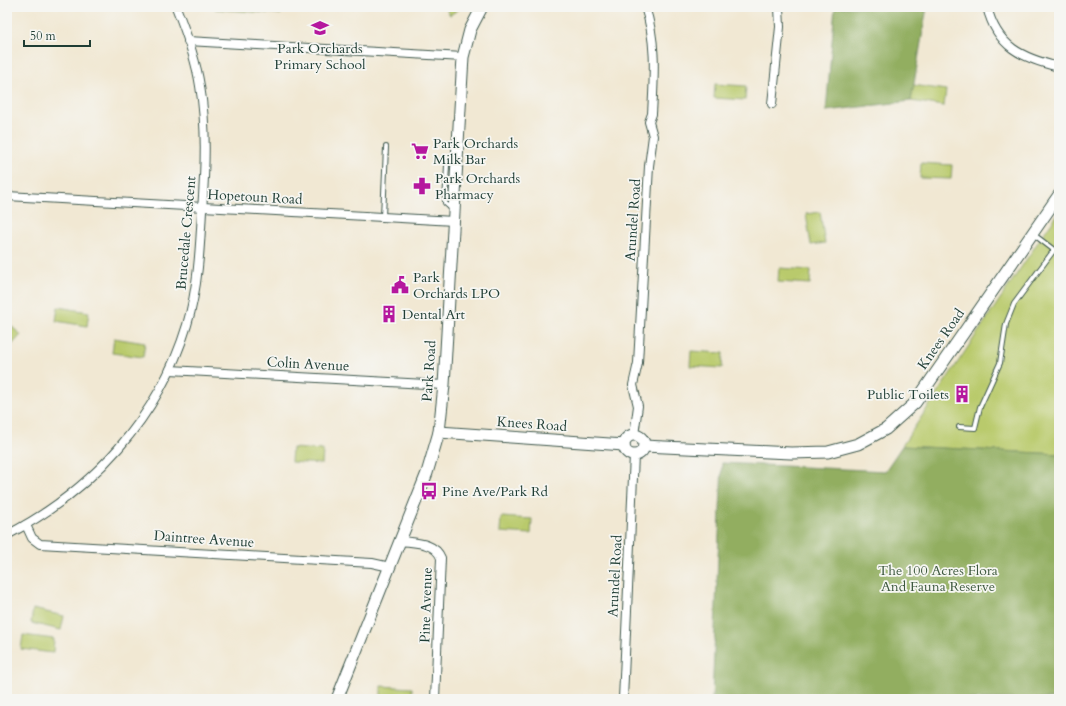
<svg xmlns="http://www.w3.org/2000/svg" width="1066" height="706" font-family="Cardo,serif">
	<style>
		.green { fill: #b9ca6c; stroke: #6c8450 }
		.forest { fill: #92ae60; stroke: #58764a }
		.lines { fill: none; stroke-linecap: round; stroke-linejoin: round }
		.service-casing { stroke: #3e574c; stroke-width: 6 }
		.minor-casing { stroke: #3e574c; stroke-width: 10 }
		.tertiary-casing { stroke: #3e574c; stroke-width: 13 }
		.service { stroke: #fff; stroke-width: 4 }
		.minor { stroke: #fff; stroke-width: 8 }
		.tertiary { stroke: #fff; stroke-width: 11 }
		.labels { text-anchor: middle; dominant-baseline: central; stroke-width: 3.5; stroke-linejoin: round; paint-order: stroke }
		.poi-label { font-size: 14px; fill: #1f3d34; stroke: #f6f6f2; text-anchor: start }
		.street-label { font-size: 14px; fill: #1f3d34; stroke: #f6f6f2 }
		.park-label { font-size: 14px; fill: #3e593f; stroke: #f6f6f2 }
	</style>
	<rect width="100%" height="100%" fill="#f6f6f2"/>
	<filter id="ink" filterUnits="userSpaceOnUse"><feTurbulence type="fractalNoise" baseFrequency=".025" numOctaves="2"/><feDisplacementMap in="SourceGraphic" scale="8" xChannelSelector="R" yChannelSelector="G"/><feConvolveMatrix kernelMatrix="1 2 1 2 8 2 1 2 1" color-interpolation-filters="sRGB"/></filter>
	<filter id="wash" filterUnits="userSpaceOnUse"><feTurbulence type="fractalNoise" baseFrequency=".012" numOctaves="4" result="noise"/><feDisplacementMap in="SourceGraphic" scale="16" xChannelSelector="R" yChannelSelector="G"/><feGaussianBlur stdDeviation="0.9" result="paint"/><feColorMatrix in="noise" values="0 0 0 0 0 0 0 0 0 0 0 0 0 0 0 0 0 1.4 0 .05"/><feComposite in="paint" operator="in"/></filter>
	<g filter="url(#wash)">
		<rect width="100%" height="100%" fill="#f1e8d3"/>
		<!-- green -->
		<g class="green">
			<polygon points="214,7 284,7 281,14 215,9"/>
			<polygon points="445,7 462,7 450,15"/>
			<polygon points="715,84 746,86 745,100 714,98"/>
			<polygon points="913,85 946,90 944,106 911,101"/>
			<polygon points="921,163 952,165 951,179 920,178"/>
			<polygon points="820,212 825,243 811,245 806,214"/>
			<polygon points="1059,212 1059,454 902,446 1044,233"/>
			<polygon points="779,268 811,270 810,284 778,282"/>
			<polygon points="58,307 89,312 87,326 56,321"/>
			<polygon points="10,325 21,335 7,350 7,329"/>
			<polygon points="114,338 145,343 143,357 112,353"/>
			<polygon points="691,351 723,353 722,368 690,366"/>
			<polygon points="292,448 323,450 322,464 291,462"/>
			<polygon points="501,517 532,519 531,534 500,532"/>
			<polygon points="33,609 64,616 61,630 31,623"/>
			<polygon points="23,635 54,639 53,653 21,649"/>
			<polygon points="381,686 412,688 412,699 381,699"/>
		</g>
		<!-- forest -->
		<g class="forest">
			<polygon points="835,7 927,7 911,101 826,111"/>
			<polygon points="902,446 1059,454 1059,699 712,699 722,463 885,471"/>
		</g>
	</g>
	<g filter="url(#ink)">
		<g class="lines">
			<!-- service casing -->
			<g class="service-casing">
				<g id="service">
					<polyline points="453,210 445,203 447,165 455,158"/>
					<polyline points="383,217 386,147"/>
					<polyline points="959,427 975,428 980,407 1000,363 1006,324 1014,304 1054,250 1033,234"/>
				</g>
			</g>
			<!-- minor casing -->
			<g class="minor-casing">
				<g id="minor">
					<path d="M987 7C997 47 1022 58 1059 67"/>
					<polyline points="188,41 463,57"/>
					<polyline points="772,104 780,27 779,7"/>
					<polyline points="7,196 454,221"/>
					<polyline points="170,370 444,385"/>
					<path d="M634 435 638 406 633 385 638 363 649 166 653 136 649 122 652 114C654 77 657 42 645 7"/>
					<polyline points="26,525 32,538 40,544 372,563 390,567"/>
					<path d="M7 535C92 491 159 418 187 325 198 288 200 249 202 211 205 169 207 127 200 86 196 59 186 32 176 7"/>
					<path d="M401 541C415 543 435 542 441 558L435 699"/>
					<polyline points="623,699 634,455"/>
				</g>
			</g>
			<!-- tertiary casing -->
			<g class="tertiary-casing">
				<g id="tertiary">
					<polyline points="439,432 624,445"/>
					<circle cx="634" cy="445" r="10"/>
					<polyline points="644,446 791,453 828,452 858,444 886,429 915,403 1059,195"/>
					<polyline points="337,699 427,473 439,432 444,385 463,57 470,30 482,7"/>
				</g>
			</g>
			<!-- service -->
			<use href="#service" class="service"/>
			<!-- minor -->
			<use href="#minor" class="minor"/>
			<!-- tertiary -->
			<use href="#tertiary" class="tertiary"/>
		</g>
	</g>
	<!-- icons -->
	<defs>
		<g id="school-bare" transform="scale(1.38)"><path d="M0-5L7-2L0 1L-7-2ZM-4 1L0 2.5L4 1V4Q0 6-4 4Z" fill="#b5179e" stroke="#f6f6f2" stroke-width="2.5" paint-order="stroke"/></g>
		<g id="supermarket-bare" transform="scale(1.38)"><path d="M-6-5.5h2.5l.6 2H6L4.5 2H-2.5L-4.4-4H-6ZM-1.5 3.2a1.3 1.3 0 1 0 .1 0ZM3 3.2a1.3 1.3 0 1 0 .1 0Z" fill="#b5179e" stroke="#f6f6f2" stroke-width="2.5" paint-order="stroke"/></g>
		<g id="pharmacy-bare" transform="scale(1.38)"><path d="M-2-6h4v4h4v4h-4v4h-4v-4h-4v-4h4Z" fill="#b5179e" stroke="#f6f6f2" stroke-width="2.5" paint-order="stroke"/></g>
		<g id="civic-bare" transform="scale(1.38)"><path d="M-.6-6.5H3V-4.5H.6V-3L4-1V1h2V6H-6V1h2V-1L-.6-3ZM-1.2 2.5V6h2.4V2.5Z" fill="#b5179e" stroke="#f6f6f2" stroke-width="2.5" paint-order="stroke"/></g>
		<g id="building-bare" transform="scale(1.38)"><path d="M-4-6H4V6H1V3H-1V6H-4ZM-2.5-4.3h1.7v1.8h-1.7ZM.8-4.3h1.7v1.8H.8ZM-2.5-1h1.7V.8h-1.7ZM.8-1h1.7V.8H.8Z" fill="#b5179e" stroke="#f6f6f2" stroke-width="2.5" paint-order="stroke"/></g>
		<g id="bus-bare" transform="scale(1.38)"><path d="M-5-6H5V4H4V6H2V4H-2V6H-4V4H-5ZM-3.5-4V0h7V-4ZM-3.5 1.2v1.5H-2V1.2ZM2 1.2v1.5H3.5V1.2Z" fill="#b5179e" stroke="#f6f6f2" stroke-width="2.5" paint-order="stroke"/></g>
	</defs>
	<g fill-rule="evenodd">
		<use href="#school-bare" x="320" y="28"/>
		<use href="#supermarket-bare" x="420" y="151"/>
		<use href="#pharmacy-bare" x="422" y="186"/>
		<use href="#civic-bare" x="400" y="285"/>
		<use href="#building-bare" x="389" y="314"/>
		<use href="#building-bare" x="962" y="394"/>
		<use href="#bus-bare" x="429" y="491"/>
	</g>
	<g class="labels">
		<!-- poi labels -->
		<g class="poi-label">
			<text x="320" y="48" text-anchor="middle">Park Orchards<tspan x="320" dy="16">Primary School</tspan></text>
			<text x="433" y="143">Park Orchards<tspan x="433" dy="16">Milk Bar</tspan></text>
			<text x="435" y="178">Park Orchards<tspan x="435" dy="16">Pharmacy</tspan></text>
			<text x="413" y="277">Park<tspan x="413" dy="16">Orchards LPO</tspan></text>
			<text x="402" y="314">Dental Art</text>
			<text x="949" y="394" text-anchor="end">Public Toilets</text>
			<text x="442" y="491">Pine Ave/Park Rd</text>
		</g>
		<!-- street labels -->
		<g class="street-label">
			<text transform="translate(255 197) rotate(3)">Hopetoun Road</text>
			<text transform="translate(633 220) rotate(-86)">Arundel Road</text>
			<text transform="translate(186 233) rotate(-85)">Brucedale Crescent</text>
			<text transform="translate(941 339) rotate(-55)">Knees Road</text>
			<text transform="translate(308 364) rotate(3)">Colin Avenue</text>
			<text transform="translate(429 371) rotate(-86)">Park Road</text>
			<text transform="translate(532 424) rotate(4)">Knees Road</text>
			<text transform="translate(204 539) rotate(4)">Daintree Avenue</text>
			<text transform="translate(615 576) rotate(-87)">Arundel Road</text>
			<text transform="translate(426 605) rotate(-88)">Pine Avenue</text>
		</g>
		<!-- park labels -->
		<g class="park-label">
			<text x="938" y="570">The 100 Acres Flora<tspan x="938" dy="16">And Fauna Reserve</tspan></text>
		</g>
	</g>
	<!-- margin -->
	<rect width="1066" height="706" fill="none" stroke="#f6f6f2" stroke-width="24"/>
	<!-- scale -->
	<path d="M24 40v6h66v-6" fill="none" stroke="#1f3d34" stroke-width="2"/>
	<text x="30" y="40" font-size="12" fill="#1f3d34" stroke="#f6f6f2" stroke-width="3" paint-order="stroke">50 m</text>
</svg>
